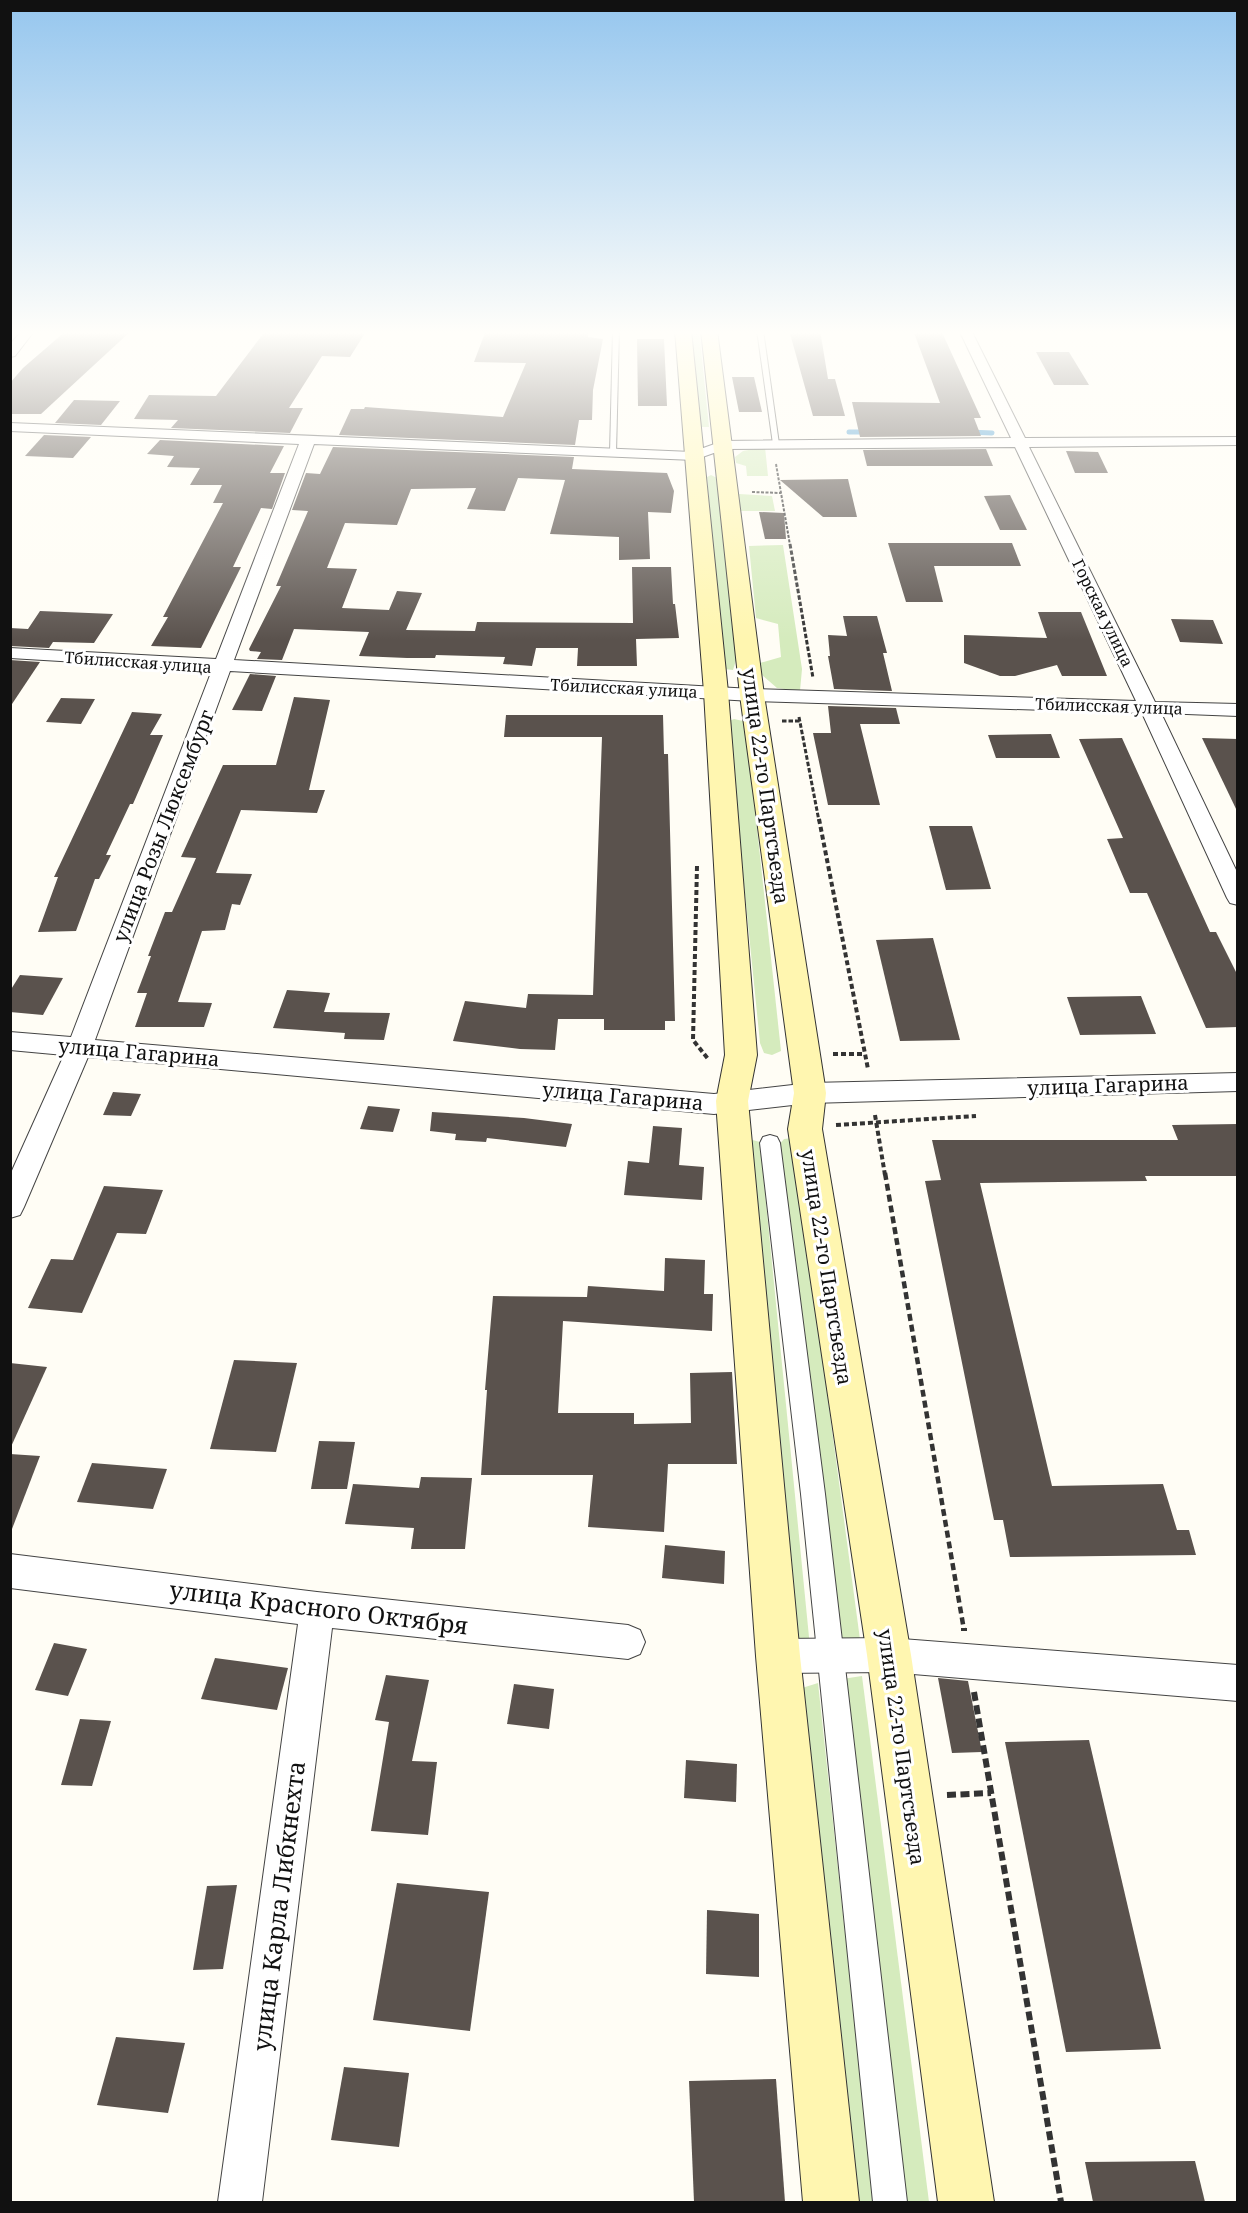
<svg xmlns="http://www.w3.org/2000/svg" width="1248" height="2213" font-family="'Noto Serif',serif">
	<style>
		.green { fill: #d5ebbd }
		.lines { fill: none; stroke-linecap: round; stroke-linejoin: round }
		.stream { stroke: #3f96cf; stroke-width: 5 }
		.building { fill: #5a524d }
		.service-casing { stroke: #444; stroke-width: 2 }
		.pedestrian-casing { stroke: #444; stroke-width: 2 }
		.minor-casing { stroke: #444; stroke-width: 2 }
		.secondary-casing { stroke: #333; stroke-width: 2 }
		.path-far4 { stroke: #333; stroke-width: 2; stroke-dasharray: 3 1.5; stroke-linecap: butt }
		.path-far3 { stroke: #333; stroke-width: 3; stroke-dasharray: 4.5 2; stroke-linecap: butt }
		.path-far2 { stroke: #333; stroke-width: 4; stroke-dasharray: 5 3; stroke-linecap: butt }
		.path-far1 { stroke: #333; stroke-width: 4.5; stroke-dasharray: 7 4; stroke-linecap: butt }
		.path { stroke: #333; stroke-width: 6; stroke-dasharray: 9 4.5; stroke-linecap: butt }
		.service { fill: #fff; fill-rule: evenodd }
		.pedestrian { fill: #fff; fill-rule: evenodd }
		.minor { fill: #fff; fill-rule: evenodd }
		.secondary { fill: #fff6b0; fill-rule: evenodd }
		.labels { text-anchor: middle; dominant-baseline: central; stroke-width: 6; stroke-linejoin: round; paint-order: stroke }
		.far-street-label { font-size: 16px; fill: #111; stroke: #fff }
		.street-label { font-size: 20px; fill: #111; stroke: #fff }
		.near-street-label { font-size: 24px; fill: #111; stroke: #fff }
	</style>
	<rect width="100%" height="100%" fill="#fffdf5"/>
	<!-- green -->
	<g class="green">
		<polygon points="690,330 699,330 709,427 698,427"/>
		<polygon points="765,447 768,476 747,476 746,466 736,463 735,457 743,451"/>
		<polygon points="711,475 717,478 737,657 733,670 724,669 707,477"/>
		<polygon points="739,494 772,496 775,511 740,511"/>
		<polygon points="783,545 802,669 800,691 777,688 761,674 760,663 781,657 778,624 756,618 749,546"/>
		<polygon points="734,719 743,721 746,726 781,1051 772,1055 764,1053 760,1043 728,725 729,721"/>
		<polygon points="745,1138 760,1142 810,1647 794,1649"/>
		<polygon points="793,1138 861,1647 839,1650 779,1145 784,1139"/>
		<polygon points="862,1676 929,2202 902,2202 842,1679"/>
		<polygon points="818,1683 874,2202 851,2202 802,1688"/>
	</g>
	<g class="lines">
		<!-- stream -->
		<g class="stream">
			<polyline points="849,432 870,432"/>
			<polyline points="968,432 992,433"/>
		</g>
	</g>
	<!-- building -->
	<g class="building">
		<polygon points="67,330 132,330 41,414 10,414 10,383 23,368"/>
		<polygon points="266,330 367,330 350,357 322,356 289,408 303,408 290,433 171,428 178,420 134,419 149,395 216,396"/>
		<polygon points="486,330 588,330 588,337 603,339 593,390 592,420 579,420 575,445 339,435 351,409 364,409 365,407 503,417 526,363 474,362"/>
		<polygon points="789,330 820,330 828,379 835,379 845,416 813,416"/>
		<polygon points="913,330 941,330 981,418 974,418 981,436 860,437 852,402 940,403"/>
		<polygon points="637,339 664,339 667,406 638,406"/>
		<polygon points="1036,352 1069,352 1089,385 1054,385"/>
		<polygon points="732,377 754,377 762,412 739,412"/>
		<polygon points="74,400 120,401 101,425 55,423"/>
		<polygon points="44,435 91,437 73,458 25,456"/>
		<polygon points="160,440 284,446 270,473 285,473 272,509 261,508 233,567 241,567 201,648 151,646 168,617 163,617 223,503 213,503 222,485 190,485 200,468 167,467 174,456 147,454"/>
		<polygon points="333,447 574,457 572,469 667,473 674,491 671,513 648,512 650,559 619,560 619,537 550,534 565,480 518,478 505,511 467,509 476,488 411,489 397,525 345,523 327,568 357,569 342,608 389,610 397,591 422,593 406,630 475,631 477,622 633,623 632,567 671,567 673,604 675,604 679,638 636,639 637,666 577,666 578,648 536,648 532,666 503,664 505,657 436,655 435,658 407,658 359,656 369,632 294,629 282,660 257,659 261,652 250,651 249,649 281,586 276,586 308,511 292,510 306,473 320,474"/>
		<polygon points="986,449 993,466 867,466 863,450"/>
		<polygon points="1066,451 1098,452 1108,473 1075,473"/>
		<polygon points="848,479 857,517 823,517 780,480"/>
		<polygon points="1010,495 1027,530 1000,530 984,496"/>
		<polygon points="759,512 784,513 786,539 765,539"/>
		<polygon points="888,543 1012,543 1021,566 934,566 943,602 906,602"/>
		<polygon points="40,611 113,614 94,643 53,642 49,648 10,646 10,628 28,629"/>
		<polygon points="1038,612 1081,612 1107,676 1062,676 1057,665 1015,676 1000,676 964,663 964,635 1047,638"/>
		<polygon points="843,616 877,616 887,653 883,653 892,691 834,689 828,656 830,656 828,635 847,636"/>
		<polygon points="1171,619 1213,620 1223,644 1180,642"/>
		<polygon points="10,660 40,662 10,707"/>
		<polygon points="250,674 276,676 262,711 232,710"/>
		<polygon points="294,697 330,700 309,790 325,790 317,813 241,810 216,873 252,874 240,905 232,904 225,930 202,931 178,1002 212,1003 204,1027 135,1027 147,993 137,993 151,956 148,956 165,912 172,912 196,858 181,857 223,765 276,765"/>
		<polygon points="61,698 95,699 81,724 46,722"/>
		<polygon points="828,706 896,708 900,724 860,724 880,805 828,805 813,733 831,733"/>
		<polygon points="132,712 162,714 150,735 163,735 133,804 130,804 106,855 111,855 99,879 95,879 76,931 38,932 58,877 54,877"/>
		<polygon points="506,715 663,715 664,754 668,754 675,1021 665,1021 665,1030 604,1030 604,1019 558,1019 555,1050 520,1049 453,1041 465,1001 526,1008 528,994 593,995 602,737 504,737"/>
		<polygon points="1051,734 1060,758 996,758 988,735"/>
		<polygon points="1122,738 1210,932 1216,932 1238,976 1238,1027 1206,1028 1147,893 1130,893 1107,839 1123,838 1079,739"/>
		<polygon points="1202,738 1238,739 1238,813"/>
		<polygon points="929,826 972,826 991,889 946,890"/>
		<polygon points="933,938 960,1040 900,1041 876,940"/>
		<polygon points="20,975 63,978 43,1015 10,1012 10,991"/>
		<polygon points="287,990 330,993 324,1012 390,1013 384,1040 344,1039 345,1033 273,1028"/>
		<polygon points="1141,996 1156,1034 1080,1035 1067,997"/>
		<polygon points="113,1092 141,1094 131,1116 103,1115"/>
		<polygon points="368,1106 400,1109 393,1132 360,1129"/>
		<polygon points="432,1112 524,1118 572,1124 566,1147 487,1138 486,1142 455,1140 456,1134 430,1131"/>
		<polygon points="1238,1124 1238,1176 1145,1176 1147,1181 980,1183 1052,1486 1163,1484 1177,1530 1189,1530 1196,1555 1010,1557 1003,1520 994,1520 925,1181 941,1180 932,1140 1178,1140 1172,1125"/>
		<polygon points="653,1126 682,1128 679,1165 704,1167 702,1200 624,1195 628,1161 649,1163"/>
		<polygon points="104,1186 163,1190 146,1234 117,1233 82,1313 28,1308 51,1259 73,1260"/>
		<polygon points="665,1258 705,1260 704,1294 713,1294 712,1331 563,1321 558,1413 634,1413 634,1424 691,1423 690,1373 732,1372 737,1464 668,1464 664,1532 588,1527 593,1475 481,1475 487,1390 485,1390 493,1296 587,1297 588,1286 664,1291"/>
		<polygon points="234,1360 297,1363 276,1452 210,1449"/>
		<polygon points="10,1363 47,1367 10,1449"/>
		<polygon points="319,1441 355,1442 347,1489 311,1489"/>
		<polygon points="10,1454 40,1456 12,1529 10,1528"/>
		<polygon points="92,1463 167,1469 153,1509 77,1502"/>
		<polygon points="421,1477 472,1478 465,1549 411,1549 414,1528 345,1524 353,1484 419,1488"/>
		<polygon points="665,1545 725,1551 724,1584 662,1578"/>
		<polygon points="54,1643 87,1649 68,1696 35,1690"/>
		<polygon points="215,1658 288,1668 277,1710 201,1699"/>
		<polygon points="386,1675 429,1680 412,1761 437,1762 428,1835 371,1831 389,1722 375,1720"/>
		<polygon points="938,1678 968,1681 982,1752 952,1753"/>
		<polygon points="514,1684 554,1689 549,1729 507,1724"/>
		<polygon points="80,1719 111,1721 92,1786 61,1785"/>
		<polygon points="1089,1740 1161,2049 1066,2052 1005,1742"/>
		<polygon points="686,1760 737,1764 736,1802 684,1798"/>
		<polygon points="397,1883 489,1892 470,2031 373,2020"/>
		<polygon points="237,1885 223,1969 193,1970 207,1886"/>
		<polygon points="707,1910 759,1914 759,1977 706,1974"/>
		<polygon points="116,2037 185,2043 168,2113 97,2105"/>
		<polygon points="344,2067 409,2073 399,2147 331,2140"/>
		<polygon points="776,2079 785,2202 694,2202 689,2081"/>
		<polygon points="1195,2161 1205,2202 1093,2202 1085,2162"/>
	</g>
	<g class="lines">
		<!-- service casing -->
		<g class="service-casing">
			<g id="service">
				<polygon points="613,330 619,330 616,453 613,455 610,453"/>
				<polygon points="757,330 763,330 779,444 776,446 773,444"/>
			</g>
		</g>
		<!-- pedestrian casing -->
		<g class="pedestrian-casing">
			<polygon id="pedestrian" points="770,1135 777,1137 780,1143 825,1494 907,2202 873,2202 801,1494 760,1143 763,1137"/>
		</g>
		<!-- minor casing -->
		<g class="minor-casing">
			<g id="minor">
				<polygon points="23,330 35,330 15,356 10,357 10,344"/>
				<path d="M959 330H971L1025 438 1238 437V445L1029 447 1155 702 1238 704V716L1161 713 1238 874V905L1230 903 1227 898 1142 713 752 701 230 671 95 1040 714 1094 810 1083 1238 1073V1091L810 1103 714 1114 88 1057 24 1207 20 1215 10 1218V1175L64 1055 10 1050V1032L71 1037 212 670 10 658V648L216 659 299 444 10 431V423L692 452 723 441 1011 438ZM314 444 694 460 725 449 1015 447 1136 701 752 689 234 660Z"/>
				<polygon points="10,1554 317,1592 628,1625 640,1630 645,1642 640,1654 628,1659 332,1628 262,2202 218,2202 298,1624 10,1588"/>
				<polygon points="889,1638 1238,1665 1238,1701 889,1672 778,1673 766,1668 761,1656 766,1644 778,1639"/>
			</g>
		</g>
		<!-- secondary casing -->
		<g class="secondary-casing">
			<g id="secondary">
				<polygon points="675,330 691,330 728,692 757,1055 748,1101 800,1656 859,2202 803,2202 756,1656 716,1101 725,1055 704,692"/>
				<polygon points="701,330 717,330 764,695 826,1093 822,1129 911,1655 994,2202 938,2202 867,1655 788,1129 794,1093 740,695"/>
			</g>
		</g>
		<!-- path-far4 -->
		<g class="path-far4">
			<polyline points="776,464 790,545"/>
			<polyline points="752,492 781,493"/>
		</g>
		<!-- path-far3 -->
		<g class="path-far3">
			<polyline points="790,544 813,678"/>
			<polyline points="799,717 819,821"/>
			<polyline points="782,721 800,721"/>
		</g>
		<!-- path-far2 -->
		<g class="path-far2">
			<polyline points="819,819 868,1069"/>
			<polyline points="697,866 693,1040 709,1060"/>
			<polyline points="833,1054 865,1054"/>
			<polyline points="875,1115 885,1175"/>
			<polyline points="836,1125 976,1116"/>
		</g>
		<!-- path-far1 -->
		<polyline class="path-far1" points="885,1173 964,1630"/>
		<!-- path -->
		<g class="path">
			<polyline points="964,1628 964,1631"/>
			<polyline points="974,1692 1061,2202"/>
			<polyline points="947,1795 991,1793"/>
		</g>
		<!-- service -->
		<use href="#service" class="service"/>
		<!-- pedestrian -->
		<use href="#pedestrian" class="pedestrian"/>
		<!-- minor -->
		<use href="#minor" class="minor"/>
		<!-- secondary -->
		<use href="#secondary" class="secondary"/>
	</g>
	<!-- sky -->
	<linearGradient id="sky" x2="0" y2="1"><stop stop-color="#95c6ee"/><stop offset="0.52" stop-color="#fffefa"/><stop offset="1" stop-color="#fffefa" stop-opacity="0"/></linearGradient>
	<rect width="1248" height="640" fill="url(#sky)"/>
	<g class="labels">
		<!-- far-street labels -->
		<g class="far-street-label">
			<text transform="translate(1103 613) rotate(64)">Горская улица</text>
			<text transform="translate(138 662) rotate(4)">Тбилисская улица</text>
			<text transform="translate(624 688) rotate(3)">Тбилисская улица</text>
			<text transform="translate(1109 706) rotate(2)">Тбилисская улица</text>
		</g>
		<!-- street labels -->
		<g class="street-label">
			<text transform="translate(766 786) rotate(82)">улица 22-го Партсъезда</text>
			<text transform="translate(163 826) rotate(-69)">улица Розы Люксембург</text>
			<text transform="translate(139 1052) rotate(5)">улица Гагарина</text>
			<text transform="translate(1108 1085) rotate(-2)">улица Гагарина</text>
			<text transform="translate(623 1096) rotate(5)">улица Гагарина</text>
			<text transform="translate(827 1267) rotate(81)">улица 22-го Партсъезда</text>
			<text transform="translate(902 1747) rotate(82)">улица 22-го Партсъезда</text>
		</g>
		<!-- near-street labels -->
		<g class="near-street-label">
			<text transform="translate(319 1607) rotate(7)">улица Красного Октября</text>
			<text transform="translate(278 1906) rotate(-83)">улица Карла Либкнехта</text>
		</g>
	</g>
	<!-- border -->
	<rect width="1248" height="2213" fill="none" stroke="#111111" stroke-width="24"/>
</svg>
